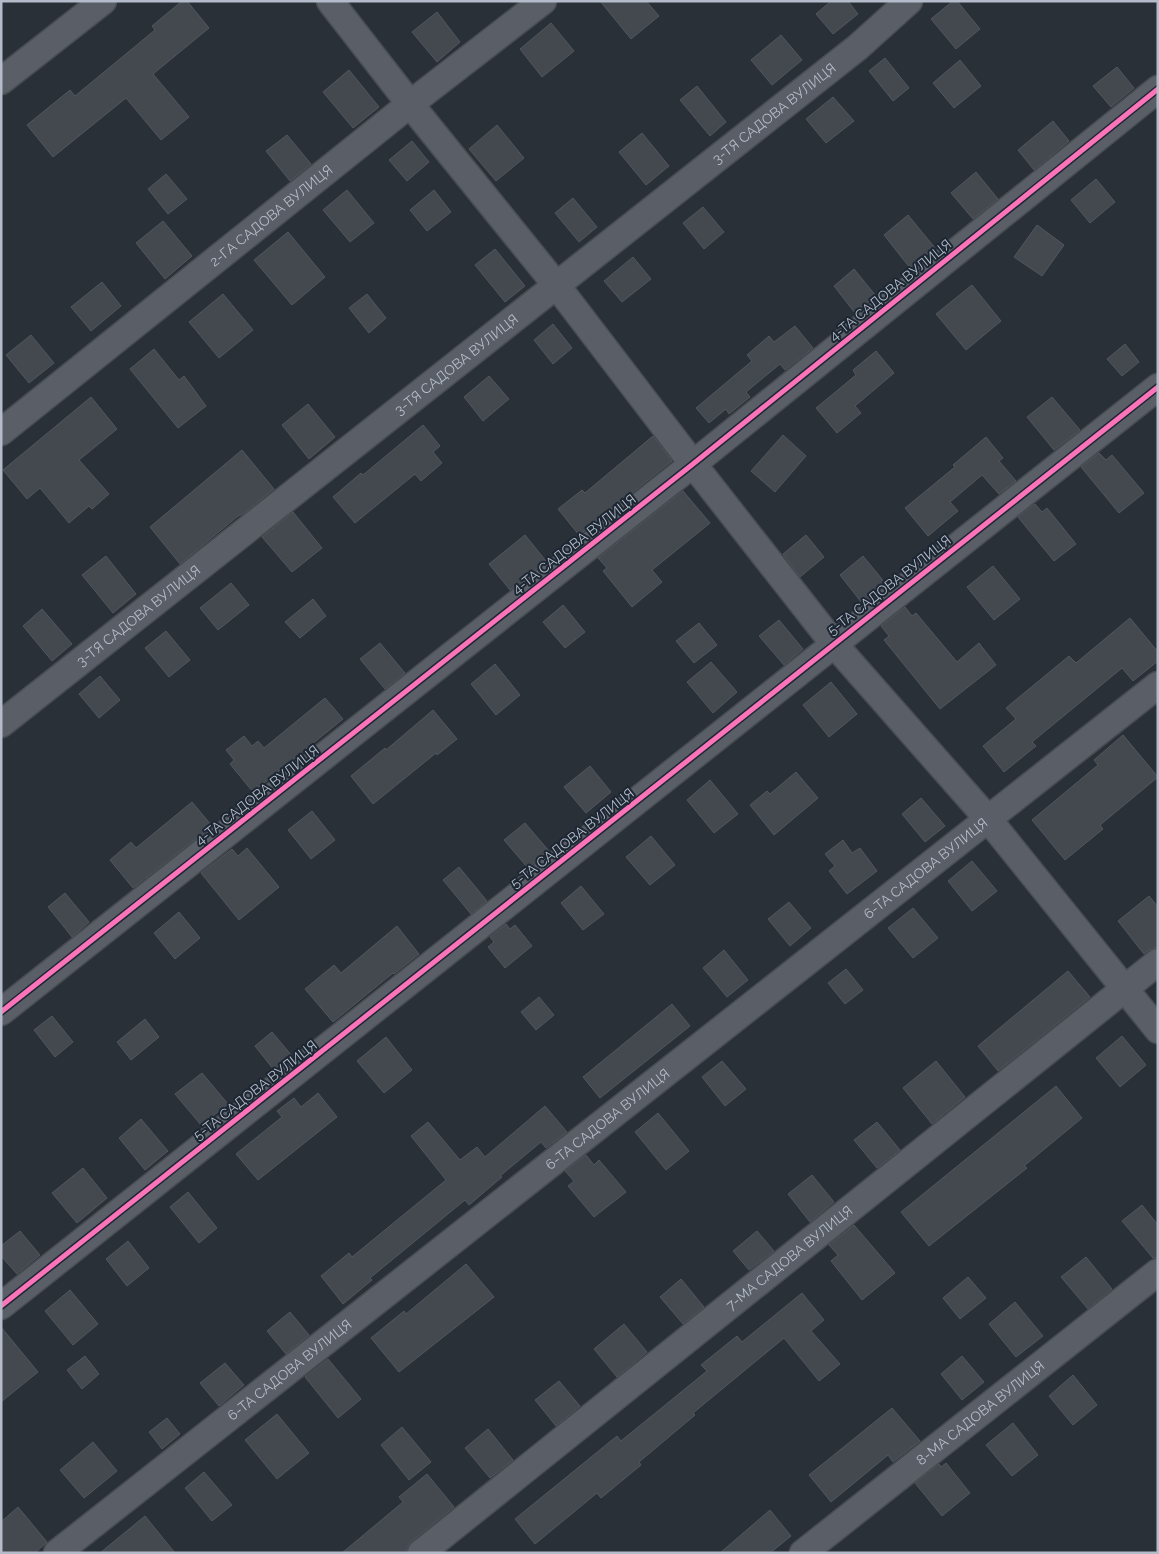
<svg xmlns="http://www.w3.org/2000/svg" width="1159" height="1554" font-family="Raleway,sans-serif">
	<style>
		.building { fill: #444950; stroke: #52575f }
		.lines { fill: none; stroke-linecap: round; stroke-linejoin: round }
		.minor-casing { stroke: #484c53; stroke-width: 29 }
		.minor { stroke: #5a5e66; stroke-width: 26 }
		.cycleway-casing { stroke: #1d2633; stroke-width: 8 }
		.cycleway { stroke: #fb73b8; stroke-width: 5 }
		.labels { text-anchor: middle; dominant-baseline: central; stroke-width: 4; stroke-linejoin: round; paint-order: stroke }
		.street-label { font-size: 14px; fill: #b4bcc9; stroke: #1d2633 }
	</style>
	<rect width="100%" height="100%" fill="#2a3038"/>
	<!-- building -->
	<g class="building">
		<polygon points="182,1 187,1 209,28 153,74 189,117 161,140 126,98 53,157 27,125 70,90 75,96 155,30 152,26"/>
		<polygon points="600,1 646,1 659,16 631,39"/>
		<polygon points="831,1 848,1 858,14 833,34 816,14"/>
		<polygon points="953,1 957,1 980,29 956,49 931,19"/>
		<polygon points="437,12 460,42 437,62 412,32"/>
		<polygon points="551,23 574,51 542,77 520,49"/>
		<polygon points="781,35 802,60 772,85 751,60"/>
		<polygon points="885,58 909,88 893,101 869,71"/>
		<polygon points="960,60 981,86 954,108 933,83"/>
		<polygon points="1117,67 1134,88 1111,107 1093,86"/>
		<polygon points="349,70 379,107 353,128 323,92"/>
		<polygon points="697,86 726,122 710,136 680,100"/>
		<polygon points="833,97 854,121 826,143 806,119"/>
		<polygon points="1053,121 1069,141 1034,170 1018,150"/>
		<polygon points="497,125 524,158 496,181 469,149"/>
		<polygon points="642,133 669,166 646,185 619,152"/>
		<polygon points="287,135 311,164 290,181 266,151"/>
		<polygon points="412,141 429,162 407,181 389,160"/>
		<polygon points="976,172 998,199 973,219 951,193"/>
		<polygon points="166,174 187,199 168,214 148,189"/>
		<polygon points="1096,179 1115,202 1090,223 1071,200"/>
		<polygon points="347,190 374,223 350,242 323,210"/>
		<polygon points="434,190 451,212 427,231 410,210"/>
		<polygon points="573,198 597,227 579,242 555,213"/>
		<polygon points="703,207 724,232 704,249 683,223"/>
		<polygon points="908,215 935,248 910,268 884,235"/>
		<polygon points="163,221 192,256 165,279 136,243"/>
		<polygon points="1037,225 1064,245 1042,276 1014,257"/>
		<polygon points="288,232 325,277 292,305 254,260"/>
		<polygon points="495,249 525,286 505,302 475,265"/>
		<polygon points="633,257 651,279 622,302 604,281"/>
		<polygon points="854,269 876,296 855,313 834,286"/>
		<polygon points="102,282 121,306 91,331 71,307"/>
		<polygon points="972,285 1001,321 966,350 936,314"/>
		<polygon points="223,294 253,330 219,358 189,322"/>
		<polygon points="367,294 386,318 369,333 349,308"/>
		<polygon points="553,324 572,348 553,364 534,340"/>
		<polygon points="795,326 813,348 785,370 780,364 746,392 750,397 729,414 726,409 709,423 696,408 752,361 747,355 769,336 774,342"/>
		<polygon points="31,335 54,363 29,383 6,355"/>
		<polygon points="1125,344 1139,362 1122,376 1107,359"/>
		<polygon points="154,349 179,380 184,376 206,406 178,428 130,369"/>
		<polygon points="876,351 894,373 855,406 861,413 837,433 816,408 856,375 853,370"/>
		<polygon points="489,376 509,399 483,421 464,397"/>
		<polygon points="91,397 117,429 79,460 109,494 92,509 89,506 69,523 40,488 27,499 3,470"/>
		<polygon points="1052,397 1080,430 1054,450 1027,417"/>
		<polygon points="308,404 335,437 309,459 282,425"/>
		<polygon points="423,425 440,446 433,452 442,463 421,481 415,474 355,523 333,497 361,473 363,475"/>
		<polygon points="783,435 806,456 775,492 751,471"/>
		<polygon points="653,436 672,461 579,535 558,509 582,490 585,493"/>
		<polygon points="986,437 1003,458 999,461 1016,481 999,494 982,475 950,502 958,511 928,536 905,508 955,467 953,465"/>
		<polygon points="242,450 274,489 243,514 238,516 180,564 150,527"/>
		<polygon points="1099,453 1106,460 1112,455 1144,493 1119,513 1081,467"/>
		<polygon points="683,491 710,523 652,570 662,582 632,607 603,571 607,568 598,558"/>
		<polygon points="1035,504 1042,512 1047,508 1076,544 1054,561 1018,517"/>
		<polygon points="293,512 322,548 292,572 262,537"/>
		<polygon points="525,535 546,561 510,590 489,564"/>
		<polygon points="806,535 824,557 800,577 783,554"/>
		<polygon points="106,556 136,594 113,613 82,575"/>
		<polygon points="863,556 886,584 862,603 840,575"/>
		<polygon points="993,566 1020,599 994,620 967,587"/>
		<polygon points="231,583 249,605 218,630 200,608"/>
		<polygon points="313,599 326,616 300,638 285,622"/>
		<polygon points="563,605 585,632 565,648 543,622"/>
		<polygon points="905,607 912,616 916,613 957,662 979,643 996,665 940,709 884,640 889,636 881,626"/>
		<polygon points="42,609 72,644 52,661 23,626"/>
		<polygon points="1130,618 1158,652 1158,661 1133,681 1122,668 1032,742 1036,746 1004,772 983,746 1016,719 1006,708 1069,656 1076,663"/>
		<polygon points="779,620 803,649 784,665 759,636"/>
		<polygon points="699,623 717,645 694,663 676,641"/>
		<polygon points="166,631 190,660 169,677 145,648"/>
		<polygon points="380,643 405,673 385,689 360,659"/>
		<polygon points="711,662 737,692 713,713 687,682"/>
		<polygon points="495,664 520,695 496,715 471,684"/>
		<polygon points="100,676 120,700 99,718 79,694"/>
		<polygon points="831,682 857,714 829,737 803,705"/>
		<polygon points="325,698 343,719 253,792 230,764 234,760 226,750 244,736 252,746 258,741 264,748"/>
		<polygon points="433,710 457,739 437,755 436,753 373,804 351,776 385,748 386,750"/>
		<polygon points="1123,735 1158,777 1100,825 1103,829 1065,860 1032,820 1098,765 1094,760"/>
		<polygon points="590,766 611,792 586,813 564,787"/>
		<polygon points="796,772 818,798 774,835 750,805 767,791 770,794"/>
		<polygon points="710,780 738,814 714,833 687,800"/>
		<polygon points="921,798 945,826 925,842 902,814"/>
		<polygon points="192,802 212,826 133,888 110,860 131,842 136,848"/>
		<polygon points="312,811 335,840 311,859 288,830"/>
		<polygon points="525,823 549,851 528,868 504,840"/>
		<polygon points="651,836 675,865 650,885 626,857"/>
		<polygon points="843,840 852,853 860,848 877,871 847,894 829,871 835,866 825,854"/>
		<polygon points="247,848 279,887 239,920 201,873 232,849 238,856"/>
		<polygon points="972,861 997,891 972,911 948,881"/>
		<polygon points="459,867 487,901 471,914 443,880"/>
		<polygon points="581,886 604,914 583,930 561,903"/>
		<polygon points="65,893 89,922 72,937 48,907"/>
		<polygon points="1149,896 1158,907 1158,947 1149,950 1144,954 1118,921"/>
		<polygon points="789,902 811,928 790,946 768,919"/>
		<polygon points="913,908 938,938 913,958 888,928"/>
		<polygon points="179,912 200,938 175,959 154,933"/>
		<polygon points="506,924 510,929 515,925 532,946 505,968 488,947 494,942 490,937"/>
		<polygon points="397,926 419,954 394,974 393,973 333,1022 305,989 334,965 341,973"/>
		<polygon points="724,950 748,980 727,997 703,968"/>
		<polygon points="846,969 863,990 845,1004 828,983"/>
		<polygon points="1068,971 1090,997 998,1071 978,1046"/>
		<polygon points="539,997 554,1015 536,1030 521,1012"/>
		<polygon points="672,1004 690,1026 600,1098 583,1077"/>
		<polygon points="52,1016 73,1042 55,1057 34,1030"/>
		<polygon points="145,1019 159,1037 131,1060 117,1042"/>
		<polygon points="272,1032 292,1056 274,1070 255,1046"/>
		<polygon points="1122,1036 1146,1065 1120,1087 1096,1058"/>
		<polygon points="386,1037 412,1070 384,1093 357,1061"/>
		<polygon points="722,1061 746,1089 725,1106 702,1077"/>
		<polygon points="936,1061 965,1097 932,1124 903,1088"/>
		<polygon points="202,1073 228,1104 201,1125 175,1094"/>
		<polygon points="1056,1086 1082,1118 1024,1166 1027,1168 929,1246 901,1212"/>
		<polygon points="318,1093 337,1117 258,1180 236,1154 282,1117 277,1111 294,1098 301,1107"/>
		<polygon points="545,1106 567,1132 546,1148 541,1142 500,1176 502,1177 469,1205 465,1200 370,1278 372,1280 343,1304 321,1276 349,1253 352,1257 446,1180 411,1136 428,1122 460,1160 477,1147 485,1157"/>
		<polygon points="658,1113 689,1151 666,1170 635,1132"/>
		<polygon points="141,1119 168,1151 145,1170 119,1138"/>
		<polygon points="877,1122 900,1150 877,1168 854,1140"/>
		<polygon points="586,1155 594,1165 599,1160 626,1192 594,1217 568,1186 574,1181 565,1171"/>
		<polygon points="83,1168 107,1198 77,1223 52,1193"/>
		<polygon points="812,1175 834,1202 810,1222 788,1194"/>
		<polygon points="188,1192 217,1228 199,1243 170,1207"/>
		<polygon points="1142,1205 1158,1225 1158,1257 1153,1258 1122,1221"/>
		<polygon points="854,1225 895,1273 862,1300 831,1261 838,1255 829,1245"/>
		<polygon points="20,1231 40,1255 17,1274 1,1256 1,1246"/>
		<polygon points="757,1231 774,1251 749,1270 733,1251"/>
		<polygon points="128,1241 149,1268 127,1286 106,1259"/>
		<polygon points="1086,1257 1112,1289 1088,1309 1061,1277"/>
		<polygon points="466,1264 494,1297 399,1372 371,1338 404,1311 406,1314"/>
		<polygon points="968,1277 986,1298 960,1319 943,1298"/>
		<polygon points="681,1279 704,1307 683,1324 660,1297"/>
		<polygon points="70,1290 98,1324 73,1345 45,1311"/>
		<polygon points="802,1293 824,1320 811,1331 840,1364 819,1381 784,1338 693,1413 695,1415 639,1462 641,1465 601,1498 597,1493 535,1544 515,1519 617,1436 621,1441 707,1371 701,1365 737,1336 742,1342"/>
		<polygon points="1015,1302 1043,1336 1016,1357 989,1324"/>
		<polygon points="290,1312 309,1335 286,1354 267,1331"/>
		<polygon points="624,1324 647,1352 617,1377 594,1349"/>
		<polygon points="1,1327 38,1372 1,1402"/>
		<polygon points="85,1356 99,1374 82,1389 67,1370"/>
		<polygon points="962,1356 984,1382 962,1400 941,1374"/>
		<polygon points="328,1359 361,1399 338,1418 305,1377"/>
		<polygon points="225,1363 244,1385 219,1406 200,1383"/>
		<polygon points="1073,1375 1097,1405 1073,1425 1049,1396"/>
		<polygon points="559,1381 580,1406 556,1426 535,1400"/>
		<polygon points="892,1408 920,1441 893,1462 888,1455 831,1502 809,1475"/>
		<polygon points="277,1414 309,1453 277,1479 245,1440"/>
		<polygon points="167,1418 180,1434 162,1449 149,1432"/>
		<polygon points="1013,1423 1038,1455 1012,1476 986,1445"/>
		<polygon points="402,1427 431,1462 409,1480 381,1445"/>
		<polygon points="488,1429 513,1460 490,1478 465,1448"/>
		<polygon points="93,1442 117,1471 84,1498 60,1470"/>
		<polygon points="946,1463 970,1493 942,1516 915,1483 939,1464 941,1467"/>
		<polygon points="204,1472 232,1505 212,1521 185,1488"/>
		<polygon points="427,1474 454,1507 412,1541 407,1547 406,1553 342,1553 403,1502 399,1497"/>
		<polygon points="18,1507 47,1542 35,1553 1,1553 1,1522"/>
		<polygon points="770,1510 791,1536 770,1553 720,1553"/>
		<polygon points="145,1516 175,1553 100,1553"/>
	</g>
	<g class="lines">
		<!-- minor casing -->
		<g class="minor-casing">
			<g id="minor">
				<polyline points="330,1 410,104 557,286 693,464 834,644 988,819 1158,1030"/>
				<polyline points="1,81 103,1"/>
				<path id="s1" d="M1 432 410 104 543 1"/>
				<path id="s2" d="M1 724 858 47 909 1"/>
				<polyline points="1,1012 693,464 1158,89"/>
				<polyline points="1,1306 1158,387"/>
				<path id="s3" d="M57 1553 1158 685"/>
				<path id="s4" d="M421 1553 1158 962"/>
				<path id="s5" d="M803 1553 1158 1272"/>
			</g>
		</g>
		<!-- minor -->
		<use href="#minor" class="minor"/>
		<!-- cycleway casing -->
		<g class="cycleway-casing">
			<g id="cycleway">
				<polyline points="1,1012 693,464 1158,89"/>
				<polyline points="1,1306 1158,387"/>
			</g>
		</g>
		<!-- cycleway -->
		<use href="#cycleway" class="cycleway"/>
	</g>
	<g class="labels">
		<!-- street labels -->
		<g class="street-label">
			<text stroke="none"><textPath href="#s2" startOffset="985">3-ТЯ САДОВА ВУЛИЦЯ</textPath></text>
			<text stroke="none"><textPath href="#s1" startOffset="346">2-ГА САДОВА ВУЛИЦЯ</textPath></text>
			<text transform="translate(890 290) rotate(-39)">4-ТА САДОВА ВУЛИЦЯ</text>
			<text stroke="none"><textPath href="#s2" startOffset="580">3-ТЯ САДОВА ВУЛИЦЯ</textPath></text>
			<text transform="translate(574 544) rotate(-38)">4-ТА САДОВА ВУЛИЦЯ</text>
			<text transform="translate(889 585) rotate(-38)">5-ТА САДОВА ВУЛИЦЯ</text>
			<text stroke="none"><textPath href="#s2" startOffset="175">3-ТЯ САДОВА ВУЛИЦЯ</textPath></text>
			<text transform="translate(257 795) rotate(-38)">4-ТА САДОВА ВУЛИЦЯ</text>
			<text transform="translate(572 838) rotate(-38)">5-ТА САДОВА ВУЛИЦЯ</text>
			<text stroke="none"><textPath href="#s3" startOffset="1106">6-ТА САДОВА ВУЛИЦЯ</textPath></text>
			<text transform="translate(255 1090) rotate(-38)">5-ТА САДОВА ВУЛИЦЯ</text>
			<text stroke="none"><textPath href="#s3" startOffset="701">6-ТА САДОВА ВУЛИЦЯ</textPath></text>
			<text stroke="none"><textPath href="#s4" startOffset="472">7-МА САДОВА ВУЛИЦЯ</textPath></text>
			<text stroke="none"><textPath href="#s3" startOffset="296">6-ТА САДОВА ВУЛИЦЯ</textPath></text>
			<text stroke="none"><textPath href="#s5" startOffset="226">8-МА САДОВА ВУЛИЦЯ</textPath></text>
		</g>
	</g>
	<!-- border -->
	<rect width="1159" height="1554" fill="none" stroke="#b4bcc9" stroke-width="5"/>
</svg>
